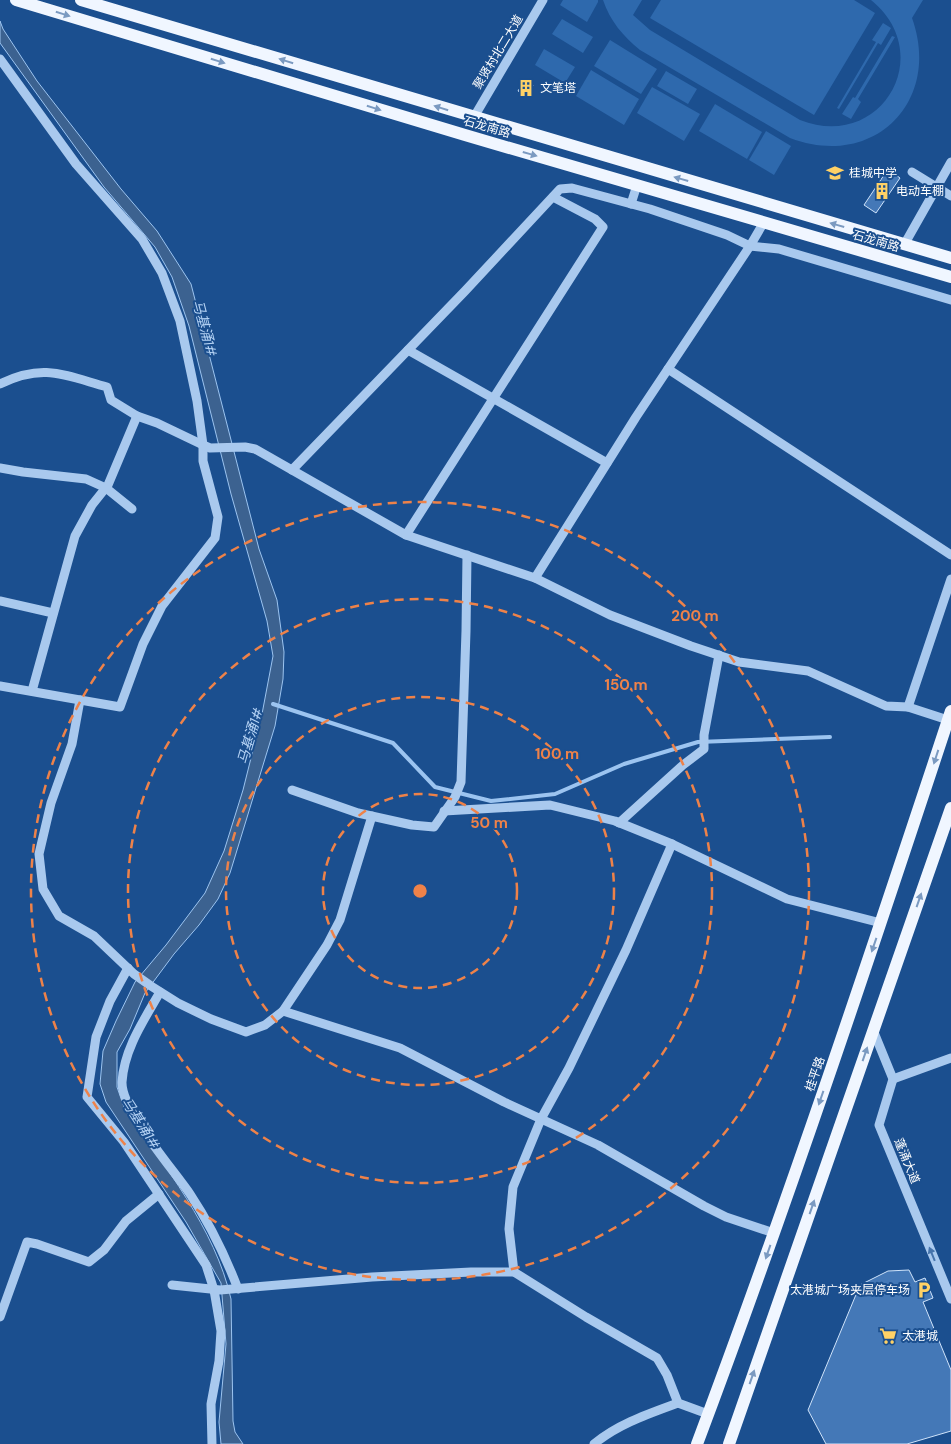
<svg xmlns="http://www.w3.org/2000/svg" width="951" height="1444" font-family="'DM Sans','Noto Sans SC',sans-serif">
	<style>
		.green { fill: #2e69ad }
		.water { fill: #3c6290; stroke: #9cc4f0 }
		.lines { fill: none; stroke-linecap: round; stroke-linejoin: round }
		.stream { stroke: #9cc4f0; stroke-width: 4 }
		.building { fill: #4478b7; stroke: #cfe3fa }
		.minor { stroke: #a9c9ee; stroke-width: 9 }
		.major { stroke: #f0f6ff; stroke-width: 12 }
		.oneway { fill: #7b9ac1 }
		.oneway2 { fill: #4674ac }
		.ring { fill: none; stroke: #ee8249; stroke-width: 2.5; stroke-dasharray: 9 6 }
		.labels { text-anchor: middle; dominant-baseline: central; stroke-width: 4; stroke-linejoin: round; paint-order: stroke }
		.street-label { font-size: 12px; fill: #fff; stroke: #1b4f8f }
		.poi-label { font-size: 12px; fill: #fff; stroke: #1b4f8f; text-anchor: start }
		.water-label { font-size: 14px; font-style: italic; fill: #b5d3f5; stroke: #1b4f8f }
		.centre { fill: #ee8249; stroke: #1b4f8f; stroke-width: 2.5 }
		.ring-label { font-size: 15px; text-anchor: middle; font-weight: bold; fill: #ee8249; stroke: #1b4f8f; stroke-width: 4; stroke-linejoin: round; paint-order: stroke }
	</style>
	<rect width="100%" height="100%" fill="#1b4f8f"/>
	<!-- green -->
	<g class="green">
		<polygon points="563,0 598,0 598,2 587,22 560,5"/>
		<path d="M603 0H642L633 15 650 30 800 120C881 152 938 54 871 0H923L912 18C942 101 874 170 790 138L640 50C623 36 610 21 603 0Z"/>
		<polygon points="661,0 854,0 875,13 814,115 650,18"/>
		<polygon points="562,19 593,37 583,53 552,34"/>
		<polygon points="883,23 891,28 881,45 878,43 839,109 837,108 876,42 872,40"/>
		<polygon points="892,36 895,37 858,99 861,102 851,119 842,114 853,97 855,98"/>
		<polygon points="610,40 657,69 641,94 594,66"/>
		<polygon points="544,49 575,67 565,83 535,65"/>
		<polygon points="591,70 639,99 624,125 576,96"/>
		<polygon points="666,71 697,89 688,104 657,86"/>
		<polygon points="652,87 700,114 684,141 637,113"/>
		<polygon points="715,104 762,132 747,159 699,131"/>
		<polygon points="766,131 791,146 774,175 749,160"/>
	</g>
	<!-- water -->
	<path class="water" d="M0 21 3 29 37 81 121 189 157 231 191 284 259 549 277 600 284 652 283 679 275 726 230 873 218 899 199 925 174 954 145 993 130 1029 117 1052V1087L124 1107C164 1166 215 1228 231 1299L233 1421 235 1432 243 1444H221L219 1422 226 1344 221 1283 186 1222 106 1102 100 1084 103 1051 116 1021 135 982 166 945 205 893 224 851 243 790 262 714 273 656 267 621 231 494 189 326 172 277 155 247 104 187 0 43Z"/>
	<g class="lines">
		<!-- stream -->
		<polyline class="stream" points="273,704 393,743 435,787 491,801 555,794 624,764 698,742 830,737"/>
	</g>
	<!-- building -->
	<g class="building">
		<polygon points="524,81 533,85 527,96 518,91"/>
		<polygon points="888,169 900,178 876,213 864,205"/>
		<polygon points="909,1270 915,1282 925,1278 933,1298 923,1302 951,1370 951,1431 907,1444 826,1444 808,1410 860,1285 888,1271"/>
	</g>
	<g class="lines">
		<!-- minor -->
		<g class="minor">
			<polyline points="0,59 76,164 142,239 162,273 180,321 197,401 203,445 203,461 218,517 215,538 162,606 143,644 120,707 0,686"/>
			<polyline points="474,117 543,0"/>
			<polyline points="912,172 951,196"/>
			<polyline points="631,204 637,185"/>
			<polyline points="904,245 951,162"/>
			<polyline points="408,350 607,463"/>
			<polyline points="668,369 951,555"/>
			<path d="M0 384C43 363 64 375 107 387L111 400 137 416 157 423 203 445 210 448 245 447 255 449 406 535 535 578 610 615 691 646 739 662 808 671 886 706 908 707 948 720"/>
			<polyline points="0,468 23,472 86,479 106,488 132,509"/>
			<polyline points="292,470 465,291 560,189 572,188 650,209 727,235 750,246 779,249 951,300"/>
			<polyline points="406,535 603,227 595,219 553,197"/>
			<polyline points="535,578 636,417 750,246 764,222"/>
			<polyline points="0,601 53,613"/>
			<polyline points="32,691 75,536 92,505 108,485 137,416"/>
			<polyline points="80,700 72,744 51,803 39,854 43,889 59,916 94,936 134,974 151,986 178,1003 211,1019 246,1032 265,1025 283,1011 327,945 340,920 372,816"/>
			<polyline points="908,707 951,579"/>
			<polyline points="292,790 358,813 412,825 434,827 455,797 461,782 466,631 467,555"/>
			<polyline points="444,811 550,805 615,821 672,844 787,899 881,923"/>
			<polyline points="619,823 683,765 704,749 704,735 719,655"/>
			<polyline points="128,968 110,1001 96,1037 87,1097 124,1142 206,1265 214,1290 221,1331 219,1361 211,1404 212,1444"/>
			<path d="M160 992C144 1020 124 1049 122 1082 121 1110 173 1169 190 1194 210 1224 225 1255 238 1289"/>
			<polyline points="283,1011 400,1048 504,1102 598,1145 704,1206 726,1217 774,1233"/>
			<polyline points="873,1030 893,1079 879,1125 951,1299"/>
			<polyline points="893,1079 951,1058"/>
			<polyline points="514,1272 509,1229 513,1187 541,1119 569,1068 626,950 672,844"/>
			<polyline points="172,1285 220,1290 372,1277 471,1272 514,1272 586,1317 657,1358 667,1375 678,1403 708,1414"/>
			<polyline points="0,1317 27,1242 37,1244 89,1262 104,1250 126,1221 159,1194"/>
			<path d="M594 1444C618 1424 648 1414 678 1403"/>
		</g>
		<!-- major -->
		<g class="major">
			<polyline points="16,0 465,135 951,277"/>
			<polyline points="81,0 951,258"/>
			<path d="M697 1444C788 1202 870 956 951 711"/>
			<polyline points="729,1444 951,808"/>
		</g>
	</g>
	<!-- one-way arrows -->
	<defs><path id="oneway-solid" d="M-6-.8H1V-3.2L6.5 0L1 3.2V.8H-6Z" transform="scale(1.25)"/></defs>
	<g class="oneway">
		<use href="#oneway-solid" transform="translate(63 14) rotate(17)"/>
		<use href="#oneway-solid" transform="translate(218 61) rotate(17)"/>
		<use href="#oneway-solid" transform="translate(286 61) rotate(-163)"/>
		<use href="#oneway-solid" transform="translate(374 108) rotate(17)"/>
		<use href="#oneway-solid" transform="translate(441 108) rotate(-163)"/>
		<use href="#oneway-solid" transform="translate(530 154) rotate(16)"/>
		<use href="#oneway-solid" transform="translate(681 179) rotate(-164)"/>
		<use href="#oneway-solid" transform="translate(837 225) rotate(-164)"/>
		<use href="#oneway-solid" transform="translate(936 757) rotate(108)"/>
		<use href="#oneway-solid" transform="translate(919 900) rotate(-71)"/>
		<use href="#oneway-solid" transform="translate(874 945) rotate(109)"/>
		<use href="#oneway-solid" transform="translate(865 1054) rotate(-71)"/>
		<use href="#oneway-solid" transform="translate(821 1098) rotate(109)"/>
		<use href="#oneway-solid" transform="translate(812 1207) rotate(-71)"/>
		<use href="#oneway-solid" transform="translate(768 1252) rotate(109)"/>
		<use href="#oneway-solid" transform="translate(752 1377) rotate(-71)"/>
	</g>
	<use class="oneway2" href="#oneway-solid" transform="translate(932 1254) rotate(-112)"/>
	<!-- distance rings -->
	<g class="ring">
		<circle cx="420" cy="891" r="97"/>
		<circle cx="420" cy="891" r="194"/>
		<circle cx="420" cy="891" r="292"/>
		<circle cx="420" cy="891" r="389"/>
	</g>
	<!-- icons -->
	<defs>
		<g id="building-bare" transform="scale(1.35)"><path d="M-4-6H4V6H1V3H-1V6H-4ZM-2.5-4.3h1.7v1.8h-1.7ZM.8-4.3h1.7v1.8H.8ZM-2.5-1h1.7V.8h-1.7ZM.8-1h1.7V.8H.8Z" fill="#ffd166" stroke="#1b4f8f" stroke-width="2.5" paint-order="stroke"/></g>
		<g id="school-bare" transform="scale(1.35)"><path d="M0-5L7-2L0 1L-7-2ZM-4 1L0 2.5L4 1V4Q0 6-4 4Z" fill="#ffd166" stroke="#1b4f8f" stroke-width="2.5" paint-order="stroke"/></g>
		<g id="parking-bare" transform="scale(1.35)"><path d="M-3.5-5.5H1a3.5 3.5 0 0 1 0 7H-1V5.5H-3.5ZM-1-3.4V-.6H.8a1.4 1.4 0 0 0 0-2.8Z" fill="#ffd166" stroke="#1b4f8f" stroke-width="2.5" paint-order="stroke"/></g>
		<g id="supermarket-bare" transform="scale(1.35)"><path d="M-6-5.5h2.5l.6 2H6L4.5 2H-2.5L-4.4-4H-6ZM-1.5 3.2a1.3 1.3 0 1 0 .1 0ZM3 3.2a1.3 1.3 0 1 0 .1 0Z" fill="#ffd166" stroke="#1b4f8f" stroke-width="2.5" paint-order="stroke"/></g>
	</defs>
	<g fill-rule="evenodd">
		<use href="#building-bare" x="526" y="88"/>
		<use href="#school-bare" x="835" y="173"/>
		<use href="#building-bare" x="882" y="191"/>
		<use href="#parking-bare" x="924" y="1290"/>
		<use href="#supermarket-bare" x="888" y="1336"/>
	</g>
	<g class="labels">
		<!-- street labels -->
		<g class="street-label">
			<text transform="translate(498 52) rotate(-59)">聚贤村北二大道</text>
			<text transform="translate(487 127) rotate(16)">石龙南路</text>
			<text transform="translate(876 241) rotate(16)">石龙南路</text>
			<text transform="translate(815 1074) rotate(-71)">桂平路</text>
			<text transform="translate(907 1161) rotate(68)">蓬涌大道</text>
		</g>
		<!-- poi labels -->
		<g class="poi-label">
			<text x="540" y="88">文笔塔</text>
			<text x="849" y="173">桂城中学</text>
			<text x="896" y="191">电动车棚</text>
			<text x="910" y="1290" text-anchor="end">太港城广场夹层停车场</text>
			<text x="902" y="1336">太港城</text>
		</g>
		<!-- water labels -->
		<g class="water-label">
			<text transform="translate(205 328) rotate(75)">马基涌1#</text>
			<text transform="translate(250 736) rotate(-74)">马基涌1#</text>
			<text transform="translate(141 1123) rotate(57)">马基涌1#</text>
		</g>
	</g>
	<circle cx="420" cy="891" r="8" class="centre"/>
	<g class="ring-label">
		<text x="695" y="621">200 m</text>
		<text x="626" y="690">150 m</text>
		<text x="557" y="759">100 m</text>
		<text x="489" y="828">50 m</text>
	</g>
</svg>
